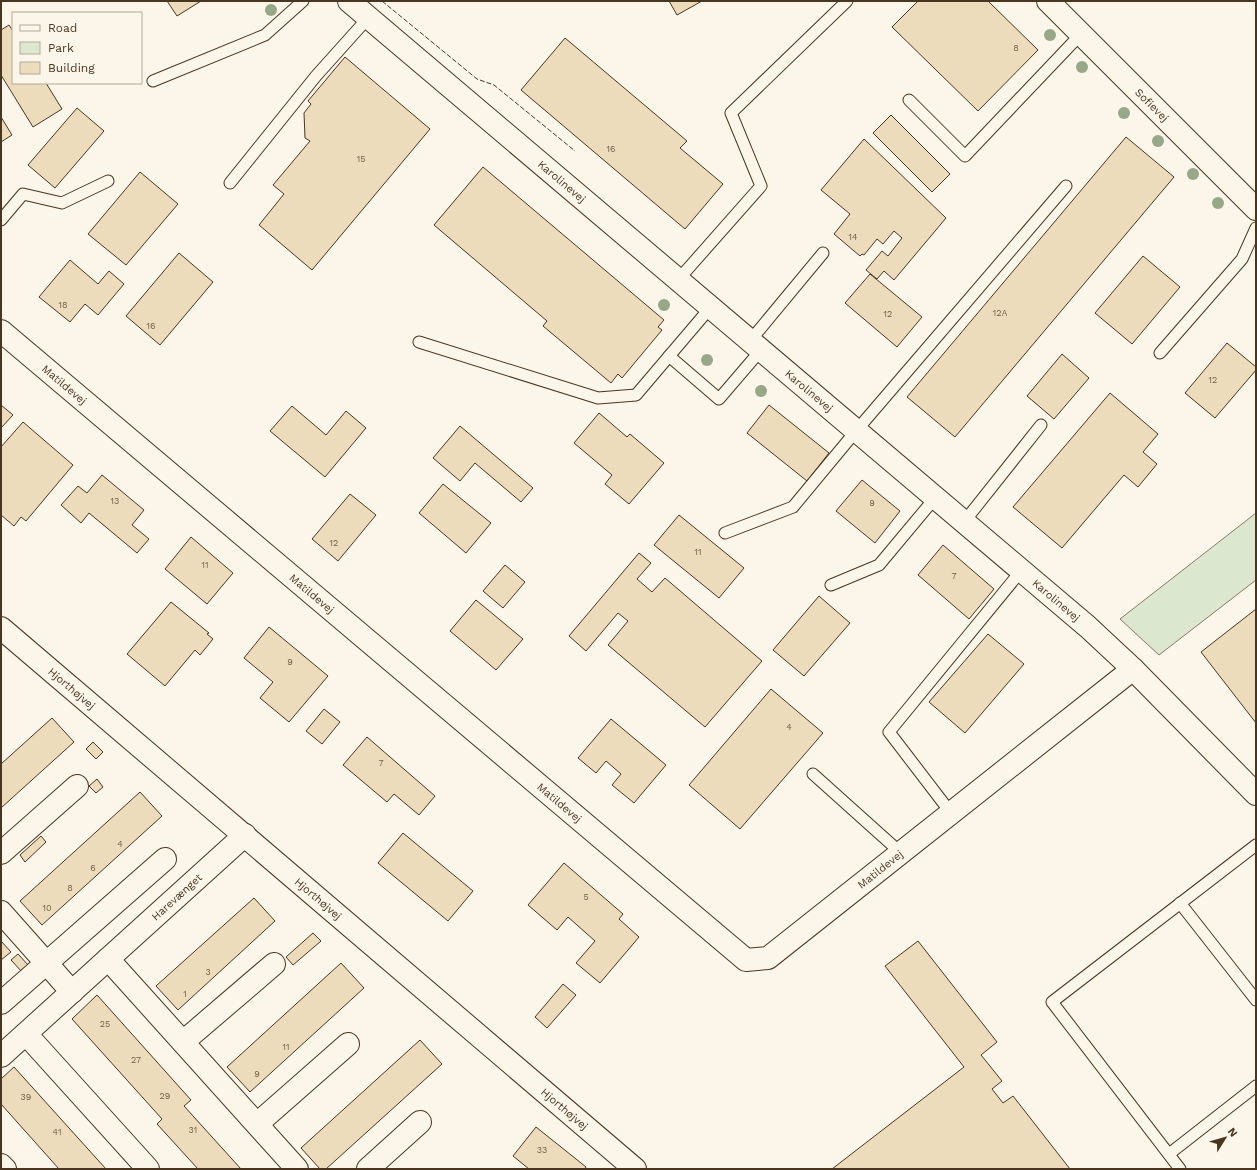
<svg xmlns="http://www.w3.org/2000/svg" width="1257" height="1170" font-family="'Work Sans',sans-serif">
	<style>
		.green { fill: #dce7d0; stroke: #887966 }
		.building { fill: #ecdcbc; stroke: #4a3520 }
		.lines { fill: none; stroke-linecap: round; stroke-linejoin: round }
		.lane-casing { stroke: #4a3520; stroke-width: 13 }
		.street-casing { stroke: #4a3520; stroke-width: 24 }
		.secondary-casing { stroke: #4a3520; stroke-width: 24 }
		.lane { stroke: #fbf6e9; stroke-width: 11 }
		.street { stroke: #fbf6e9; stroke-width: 22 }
		.secondary { stroke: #fbf6e9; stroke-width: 22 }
		.fence { stroke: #4a3520; stroke-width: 1; stroke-dasharray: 5 2; stroke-linecap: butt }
		.tree { fill: #96a887 }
		.labels { text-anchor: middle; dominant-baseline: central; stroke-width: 3; stroke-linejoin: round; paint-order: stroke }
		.number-label { font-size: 9px; fill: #725f47 }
		.street-label { font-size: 11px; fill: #4a3520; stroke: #fbf6e9 }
	</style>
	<rect width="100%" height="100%" fill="#fbf6e9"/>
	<!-- green -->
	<polygon class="green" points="1256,513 1256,580 1159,655 1120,619"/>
	<!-- building -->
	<g class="building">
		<polygon points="167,1 201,1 177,16"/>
		<polygon points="669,1 702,1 677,15"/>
		<polygon points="918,1 988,1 1038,50 978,111 892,27"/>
		<polygon points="9,25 13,31 13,83 46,83 62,109 33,127 1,75 1,30"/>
		<polygon points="565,38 687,141 680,148 723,184 685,229 521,90"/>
		<polygon points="345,57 430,129 312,270 259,225 284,194 273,185 310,141 305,138 304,113 311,104 308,101"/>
		<polygon points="77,108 104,131 55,188 28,165"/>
		<polygon points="891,115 950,174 932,192 873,133"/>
		<polygon points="1,117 12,135 1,142"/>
		<polygon points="1126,137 1174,177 955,437 907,397"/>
		<polygon points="864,139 946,218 894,280 884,271 877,279 866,270 882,251 888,256 902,238 894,231 883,244 877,239 864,255 862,254 860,256 834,234 850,214 821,190"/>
		<polygon points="483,167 664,320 658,327 662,330 622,378 618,374 611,383 543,326 547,321 434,225"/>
		<polygon points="140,172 178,204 126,265 88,234"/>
		<polygon points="179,253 213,282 160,345 126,316"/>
		<polygon points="1143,256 1180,287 1132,344 1095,313"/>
		<polygon points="70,260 98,284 109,271 124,284 98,315 85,304 70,322 39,297"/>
		<polygon points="870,274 922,317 897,347 845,303"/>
		<polygon points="1227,343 1256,367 1256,370 1215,418 1185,393"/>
		<polygon points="1062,354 1089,378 1054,419 1027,396"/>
		<polygon points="1110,393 1158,434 1143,452 1157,464 1138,487 1124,475 1062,548 1013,507"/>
		<polygon points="1,405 13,415 1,428"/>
		<polygon points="769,405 829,453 807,481 747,433"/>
		<polygon points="292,406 326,435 346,411 366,428 325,477 270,431"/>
		<polygon points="599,413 627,437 630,434 664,463 629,504 605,484 612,475 574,443"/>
		<polygon points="23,422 73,465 26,521 21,517 14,526 1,515 1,447"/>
		<polygon points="460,426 533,488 521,502 475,463 460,481 433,458"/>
		<polygon points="102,475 144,510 132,525 149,539 137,553 89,513 81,523 61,505 78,486 87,493"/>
		<polygon points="862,480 900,511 875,543 836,511"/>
		<polygon points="443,484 491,523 466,553 419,513"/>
		<polygon points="350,494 376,515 338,561 312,539"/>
		<polygon points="679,515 744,568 719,598 654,545"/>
		<polygon points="191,537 233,573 207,604 165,569"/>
		<polygon points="943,545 994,589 969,619 918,575"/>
		<polygon points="639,553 651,563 637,579 652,592 665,578 762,661 705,727 608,645 628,621 618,613 586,651 569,636"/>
		<polygon points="505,565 525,582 503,608 483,591"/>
		<polygon points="819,596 850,623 804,676 773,650"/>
		<polygon points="476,600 523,639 496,670 450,631"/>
		<polygon points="171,602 209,633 207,634 213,639 200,655 195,650 165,686 127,654"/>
		<polygon points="1256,609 1256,723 1201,652"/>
		<polygon points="269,627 328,676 289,722 260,698 273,682 244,658"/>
		<polygon points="988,634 1024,664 965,733 929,702"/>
		<polygon points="771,689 823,733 740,829 689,785"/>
		<polygon points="324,709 340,722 322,744 306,731"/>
		<polygon points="52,718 74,742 1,808 1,764"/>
		<polygon points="611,719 666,765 634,803 612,785 621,774 606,761 596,773 578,758"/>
		<polygon points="367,737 435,796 419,815 394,794 387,802 343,765"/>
		<polygon points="93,742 103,752 96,759 86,749"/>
		<polygon points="97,779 103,787 96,793 89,786"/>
		<polygon points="140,792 162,816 42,925 20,901"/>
		<polygon points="403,833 473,891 448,921 378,863"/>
		<polygon points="41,836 46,842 25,862 20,855"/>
		<polygon points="564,863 623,914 619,919 639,937 600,983 576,963 595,941 568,917 557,930 528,905"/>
		<polygon points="254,898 275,921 178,1010 156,986"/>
		<polygon points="313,933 321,941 293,965 286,957"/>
		<polygon points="1,941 11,952 1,960"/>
		<polygon points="918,941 997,1042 981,1055 1002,1081 992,1089 1003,1103 1013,1096 1070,1169 832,1169 964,1067 885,966"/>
		<polygon points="18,954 29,966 22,972 11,960"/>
		<polygon points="341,963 364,988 250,1092 227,1067"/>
		<polygon points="563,984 576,995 547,1028 535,1017"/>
		<polygon points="97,995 191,1100 184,1106 241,1169 198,1169 157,1124 162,1119 72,1019"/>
		<polygon points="420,1040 442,1064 326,1169 320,1169 301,1148"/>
		<polygon points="14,1067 106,1169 59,1169 1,1104 1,1079"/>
		<polygon points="536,1127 586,1167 585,1169 529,1169 513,1156"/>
	</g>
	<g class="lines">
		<!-- lane casing -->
		<g class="lane-casing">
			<g id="lane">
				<polyline points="153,81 265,35 303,1"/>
				<polyline points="909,100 965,156 1081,34"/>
				<polyline points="230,183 316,76 368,18"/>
				<polyline points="1,220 23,194 62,203 108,181"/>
				<polyline points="678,280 761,186 731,113 847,1"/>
				<polyline points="750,341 823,253"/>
				<polyline points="419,342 598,398 636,395 710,308"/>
				<polyline points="1160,353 1242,259 1256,228"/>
				<polyline points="669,356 719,399 761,350"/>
				<polyline points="964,522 1041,425"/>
				<polyline points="725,533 793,507 856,431 1066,186"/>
				<polyline points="831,585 879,565 935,498"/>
				<polyline points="813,774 901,853"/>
				<polyline points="951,813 889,732 1021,571"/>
				<polyline points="1180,903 1256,1000"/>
				<polyline points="1169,1154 1256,1086"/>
				<polyline points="1180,1169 1052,1002 1256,845"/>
			</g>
		</g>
		<!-- street casing -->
		<g class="street-casing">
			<g id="street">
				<path id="s1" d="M1048 1 1256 209"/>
				<path id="s2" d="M1 331 746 960 768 958 1133 669"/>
				<path id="s3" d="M1 628 635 1169"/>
				<polyline points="1,853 77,786"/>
				<polyline points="1,912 72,992"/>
				<polyline points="108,959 297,1169"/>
				<polyline points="1,1003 165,859"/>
				<polyline points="26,1034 148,1169"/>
				<polyline points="183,1042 274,964"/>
				<path id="s4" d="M1 1056 245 835"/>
				<polyline points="257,1124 348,1044"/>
				<polyline points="1,1165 5,1169"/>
				<polyline points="368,1169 420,1122"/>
			</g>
		</g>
		<!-- secondary casing -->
		<g class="secondary-casing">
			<g id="secondary">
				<path id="s5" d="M349 1 1088 627 1133 669 1256 794"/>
			</g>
		</g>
		<!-- lane -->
		<use href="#lane" class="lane"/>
		<!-- street -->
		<use href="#street" class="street"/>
		<!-- secondary -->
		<use href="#secondary" class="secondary"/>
		<!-- fence -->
		<polyline class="fence" points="382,1 477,79 494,85 575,151"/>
	</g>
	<!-- trees -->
	<g class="tree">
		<circle cx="271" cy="10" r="6"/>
		<circle cx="1050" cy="35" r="6"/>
		<circle cx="1082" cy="67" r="6"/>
		<circle cx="1124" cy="113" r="6"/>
		<circle cx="1158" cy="141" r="6"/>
		<circle cx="1193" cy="174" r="6"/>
		<circle cx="1218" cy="203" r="6"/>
		<circle cx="664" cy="305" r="6"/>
		<circle cx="707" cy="360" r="6"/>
		<circle cx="761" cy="391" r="6"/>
	</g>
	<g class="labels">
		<!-- number labels -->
		<g class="number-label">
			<text x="1016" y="48">8</text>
			<text x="611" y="149">16</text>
			<text x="361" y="159">15</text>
			<text x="853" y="237">14</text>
			<text x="63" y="305">18</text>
			<text x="1000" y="313">12A</text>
			<text x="888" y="314">12</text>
			<text x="151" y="326">16</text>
			<text x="1213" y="380">12</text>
			<text x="115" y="501">13</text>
			<text x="872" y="503">9</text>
			<text x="334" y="543">12</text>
			<text x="698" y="552">11</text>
			<text x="205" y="565">11</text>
			<text x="954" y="576">7</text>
			<text x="290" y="662">9</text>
			<text x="789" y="727">4</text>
			<text x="381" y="763">7</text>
			<text x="120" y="844">4</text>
			<text x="93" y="868">6</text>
			<text x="70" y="888">8</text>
			<text x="586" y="897">5</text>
			<text x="47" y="908">10</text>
			<text x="208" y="972">3</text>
			<text x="185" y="994">1</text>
			<text x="105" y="1024">25</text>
			<text x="286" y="1047">11</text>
			<text x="136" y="1060">27</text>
			<text x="257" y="1074">9</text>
			<text x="165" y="1096">29</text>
			<text x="26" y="1097">39</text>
			<text x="193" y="1130">31</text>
			<text x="57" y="1132">41</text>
			<text x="542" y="1150">33</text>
		</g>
		<!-- street labels -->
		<g class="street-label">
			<text stroke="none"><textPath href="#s1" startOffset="147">Sofievej</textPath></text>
			<text stroke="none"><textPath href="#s5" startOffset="279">Karolinevej</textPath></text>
			<text stroke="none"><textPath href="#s2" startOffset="83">Matildevej</textPath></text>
			<text stroke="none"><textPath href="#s5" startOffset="603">Karolinevej</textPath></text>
			<text stroke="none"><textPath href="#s2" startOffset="407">Matildevej</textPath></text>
			<text stroke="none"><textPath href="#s5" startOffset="927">Karolinevej</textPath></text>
			<text stroke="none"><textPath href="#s3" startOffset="93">Hjorthøjvej</textPath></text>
			<text stroke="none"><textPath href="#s2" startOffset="731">Matildevej</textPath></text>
			<text stroke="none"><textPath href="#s2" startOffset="1140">Matildevej</textPath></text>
			<text stroke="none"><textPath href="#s4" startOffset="237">Harevænget</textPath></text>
			<text stroke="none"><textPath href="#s3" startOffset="417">Hjorthøjvej</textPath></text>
			<text stroke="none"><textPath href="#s3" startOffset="741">Hjorthøjvej</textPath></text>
		</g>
	</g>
	<!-- border -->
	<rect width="1257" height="1170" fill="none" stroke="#4a3520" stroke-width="4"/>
	<!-- legend -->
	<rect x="12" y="12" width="130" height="72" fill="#fbf6e9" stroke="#b4a999"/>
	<rect x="20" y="25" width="20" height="6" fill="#fbf6e9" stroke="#b4a999"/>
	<text x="48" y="32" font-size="12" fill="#4a3520">Road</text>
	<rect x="20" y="42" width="20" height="12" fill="#dce7d0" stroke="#b4a999"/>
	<text x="48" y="52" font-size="12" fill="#4a3520">Park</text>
	<rect x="20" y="62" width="20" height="12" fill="#ecdcbc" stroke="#b4a999"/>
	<text x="48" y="72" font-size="12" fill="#4a3520">Building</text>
	<!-- north arrow -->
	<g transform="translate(1225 1138) rotate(53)" stroke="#fbf6e9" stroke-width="3" paint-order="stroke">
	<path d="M0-3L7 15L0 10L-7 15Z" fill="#4a3520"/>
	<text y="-6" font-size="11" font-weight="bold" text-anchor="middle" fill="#4a3520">N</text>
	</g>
</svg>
